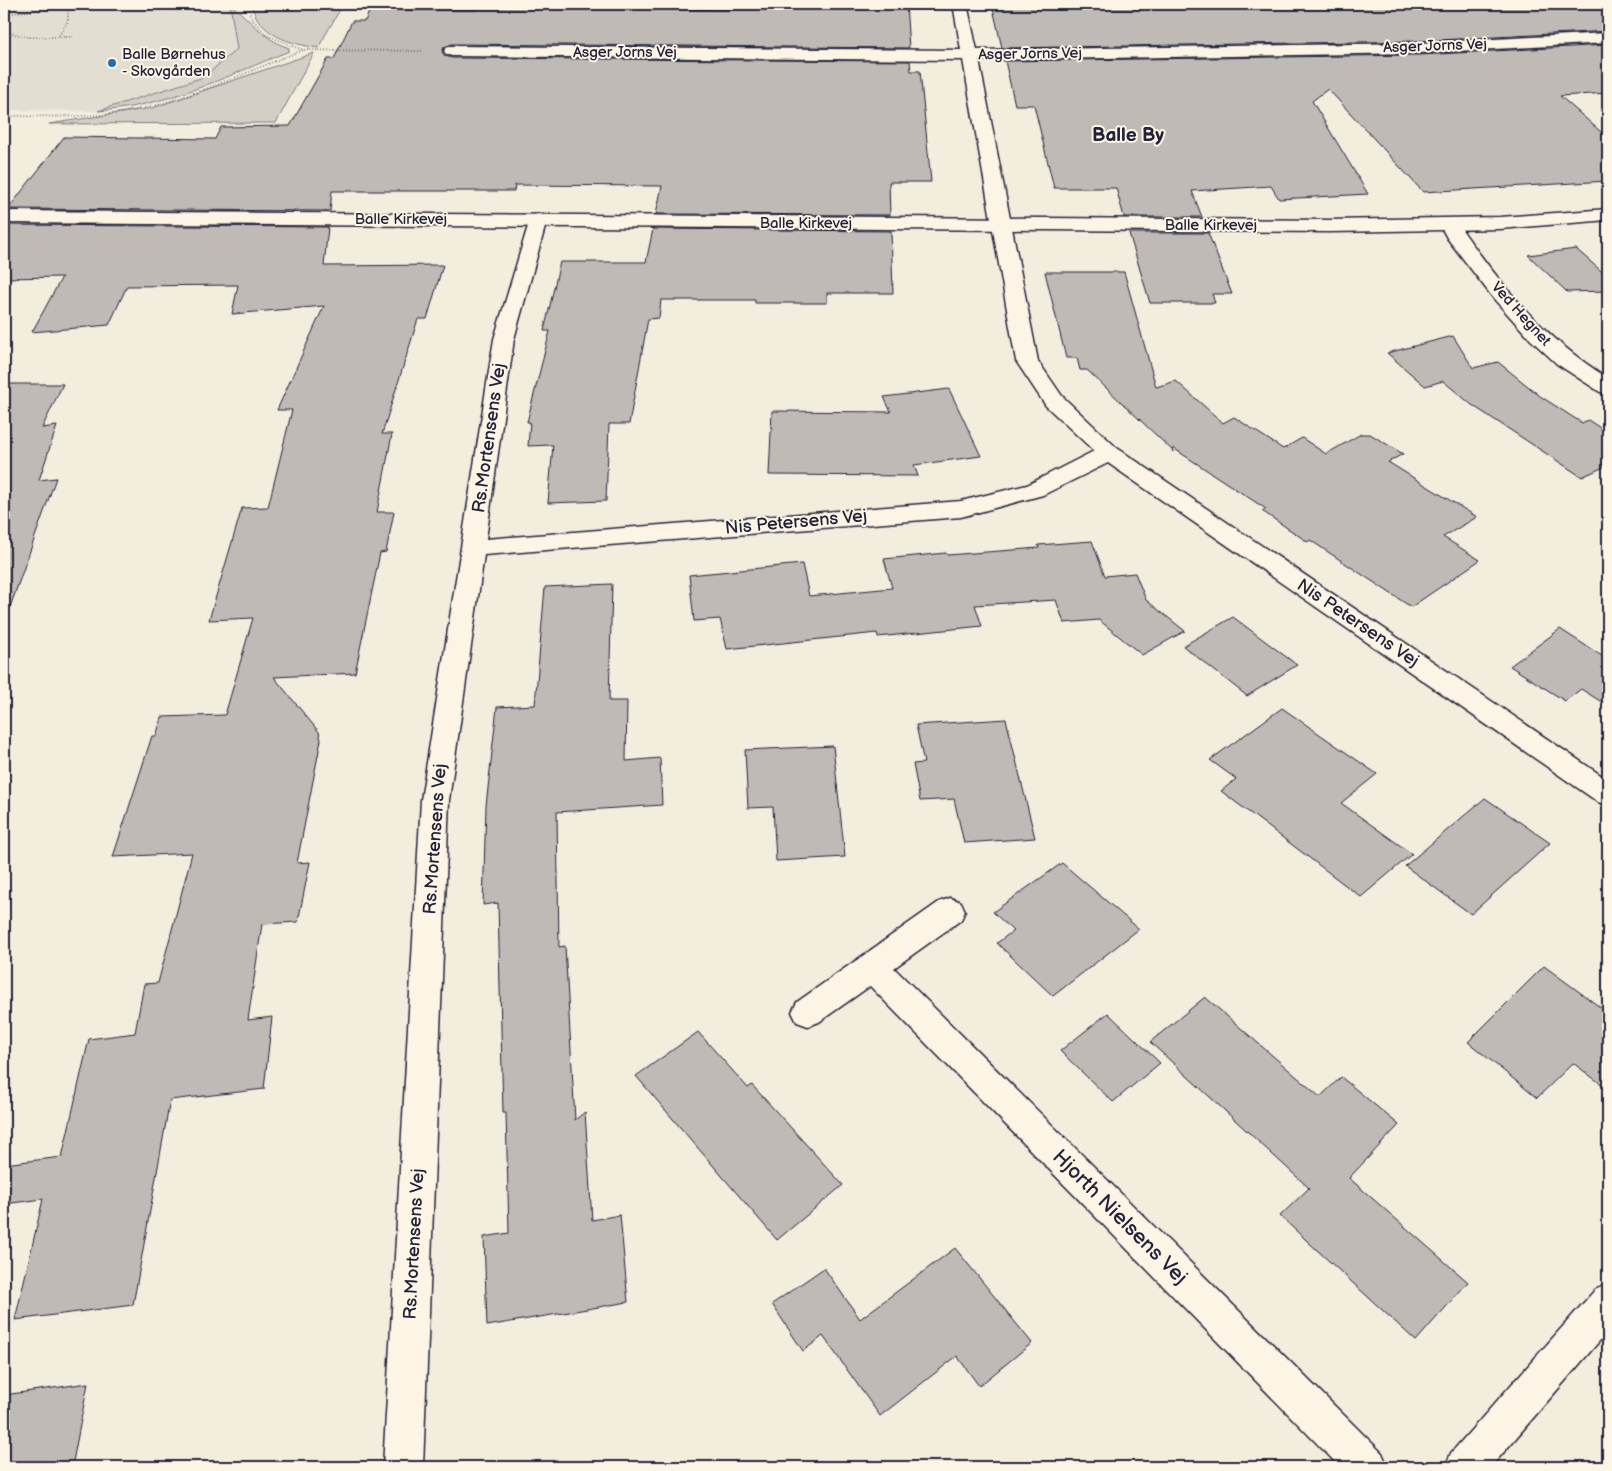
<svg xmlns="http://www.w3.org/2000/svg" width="1612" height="1471" font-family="'Balsamiq Sans',sans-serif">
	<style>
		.built { fill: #e3ded2 }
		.green { fill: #d4cfc6; stroke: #7b7880 }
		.building { fill: #bfbab6; stroke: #22223b }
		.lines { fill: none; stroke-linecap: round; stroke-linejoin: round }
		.street-casing { stroke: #22223b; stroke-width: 3 }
		.secondary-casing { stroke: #22223b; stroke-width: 3 }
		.path { stroke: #22223b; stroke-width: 2; stroke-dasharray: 0.5 2.5; stroke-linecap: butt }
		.street { fill: #fcf5e5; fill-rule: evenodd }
		.secondary { fill: #fcf5e5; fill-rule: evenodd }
		.poi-dot { fill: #1f6fb2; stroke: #fcf5e5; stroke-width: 2 }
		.labels { text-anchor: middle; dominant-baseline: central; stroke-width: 4; stroke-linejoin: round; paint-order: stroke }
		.far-street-label { font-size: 15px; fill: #22223b; stroke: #fcf5e5 }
		.far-poi-label { font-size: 15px; fill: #22223b; stroke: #fcf5e5; text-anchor: start }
		.street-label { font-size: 18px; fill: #22223b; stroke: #fcf5e5 }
		.far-district-label { font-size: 19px; font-weight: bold; fill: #22223b; stroke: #fcf5e5 }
		.near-street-label { font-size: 21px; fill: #22223b; stroke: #fcf5e5 }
	</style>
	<rect width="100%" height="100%" fill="#f3edde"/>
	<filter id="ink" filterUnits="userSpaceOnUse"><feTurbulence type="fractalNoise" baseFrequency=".02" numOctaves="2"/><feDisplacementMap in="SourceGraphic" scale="10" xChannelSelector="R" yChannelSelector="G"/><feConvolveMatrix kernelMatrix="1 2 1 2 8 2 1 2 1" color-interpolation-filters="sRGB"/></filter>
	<g filter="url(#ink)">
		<!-- built -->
		<polygon class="built" points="4,4 230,4 238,49 204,77 98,111 4,110"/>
		<!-- green -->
		<g class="green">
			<path d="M230 4C251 20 264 40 289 48V51C228 76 165 107 98 111L204 77 237 49Z"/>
			<path d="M251 4H343L318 48C289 43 260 36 251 4Z"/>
			<polygon points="314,53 276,123 49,124 152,108"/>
		</g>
		<!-- building -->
		<g class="building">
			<polygon points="479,4 580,6 580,4 642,4 640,9 732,10 733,8 818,8 818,4 906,4 909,48 452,44 444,47 442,52 445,56 452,58 910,61 911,71 920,71 931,182 889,182 890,215 656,214 662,186 515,185 514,191 332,191 330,211 8,209 64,137 215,139 221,127 290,126 328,59 334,59 352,21 365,21 370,10 476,10"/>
			<polygon points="992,4 1191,6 1190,4 1539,4 1542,6 1608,4 1608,31 1419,41 1002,48"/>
			<polygon points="1608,45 1608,93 1560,96 1608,138 1608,181 1423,192 1328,89 1312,101 1368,194 1279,199 1271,186 1192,191 1202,217 1124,217 1116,188 1054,188 1034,105 1015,105 1005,61 1419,55"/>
			<polygon points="4,225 328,227 324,266 443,265 427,319 418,319 382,434 392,434 377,512 394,512 386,552 380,553 355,673 274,677 319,732 321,740 297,863 310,862 298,922 262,924 248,1020 272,1017 264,1089 170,1100 133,1305 15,1320 43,1199 4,1204 4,1164 62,1157 89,1039 135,1033 144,984 158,983 192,853 113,857 152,736 156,736 162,717 225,715 253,618 209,620 242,508 268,507 292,410 277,410 324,306 232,314 238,285 127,286 109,325 32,332 62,277 4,278"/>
			<polygon points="653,229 891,231 893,293 827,293 827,303 755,303 755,300 661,300 659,318 648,319 629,424 609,424 606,501 548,503 553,445 528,446 530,422 527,422 550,331 544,331 560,262 646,262"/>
			<polygon points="1129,233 1208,233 1232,294 1212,294 1215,303 1150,303"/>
			<polygon points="1576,249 1608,277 1608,291 1567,292 1528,255"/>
			<polygon points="1045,272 1124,272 1156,387 1176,381 1223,423 1234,417 1283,449 1302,438 1326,454 1361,434 1370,434 1403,454 1388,462 1477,517 1443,537 1480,560 1411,607 1310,540 1308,542 1262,511 1266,509 1173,448 1174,452 1087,370 1080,370 1077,358 1066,358"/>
			<polygon points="1453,336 1473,368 1498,362 1540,396 1582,423 1588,420 1608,433 1608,465 1582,477 1472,405 1443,381 1425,386 1387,353"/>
			<polygon points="4,384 63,384 42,428 57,426 39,480 56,478 9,610 4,609"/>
			<polygon points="949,389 981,456 914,465 918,476 769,475 772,411 891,412 884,397"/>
			<polygon points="1092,541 1105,576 1135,573 1146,600 1185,631 1142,655 1099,620 1064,623 1056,600 975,605 982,626 878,637 877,633 727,649 720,619 694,621 689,575 802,564 809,596 892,588 884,559 946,553 947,555 1039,548 1038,545"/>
			<polygon points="612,584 609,701 627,701 626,761 660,758 662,805 557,812 559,947 565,946 575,1120 585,1112 592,1220 620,1215 628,1302 487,1326 484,1237 509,1233 506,1113 503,1113 498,903 483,905 486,806 497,707 535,705 545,587"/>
			<polygon points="1233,617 1297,665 1247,696 1183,646"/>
			<polygon points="1560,629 1608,660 1608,706 1581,689 1565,701 1510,666"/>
			<polygon points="1282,708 1377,774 1341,803 1412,854 1361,897 1221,791 1236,779 1210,760"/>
			<polygon points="1006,719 1035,838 964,843 954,799 920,801 913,764 924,763 916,725"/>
			<polygon points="833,746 845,857 776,861 773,807 748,808 745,750"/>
			<polygon points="1485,798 1550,843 1471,914 1405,866"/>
			<polygon points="1062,863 1139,929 1053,996 997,943 1013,931 993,912"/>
			<polygon points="1544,966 1608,1013 1608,1089 1573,1063 1537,1098 1468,1042"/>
			<polygon points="1205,997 1320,1097 1341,1077 1399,1125 1349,1178 1468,1282 1416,1341 1280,1216 1309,1188 1150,1042"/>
			<polygon points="1108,1013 1160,1063 1113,1102 1060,1051"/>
			<polygon points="698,1032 748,1088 752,1085 843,1185 777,1240 636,1076"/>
			<polygon points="955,1248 1032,1343 979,1386 957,1356 880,1416 823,1336 803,1351 772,1304 824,1268 860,1319"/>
			<polygon points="88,1383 72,1467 4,1467 4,1395"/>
		</g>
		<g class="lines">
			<!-- street casing -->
			<g class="street-casing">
				<g id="street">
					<polygon points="953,4 967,4 977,50 1419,43 1608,33 1608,43 1419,53 979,60 1038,361 1062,396 1117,448 1608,780 1608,805 1598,802 1108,463 1043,495 961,517 484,555 449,800 423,1467 383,1467 421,800 494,339 531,216 538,214 545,216 547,220 514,339 486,539 961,501 1027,485 1094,451 1046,406 1016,361 963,60 452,56 446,54 444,51 446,48 452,46 961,50"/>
					<path d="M1449 219 1456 221C1498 282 1544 339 1608 378V393L1600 392 1557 364 1531 340 1494 299 1447 238 1440 225 1442 221Z"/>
					<polygon points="950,898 961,902 965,911 961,920 894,968 1382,1453 1388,1467 1340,1467 870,986 819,1022 808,1026 797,1022 792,1012 797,1002 939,902"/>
					<polygon points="1608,1284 1608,1331 1491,1467 1445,1467 1451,1453 1595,1290"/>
				</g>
			</g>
			<!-- secondary casing -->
			<g class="secondary-casing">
				<polygon id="secondary" points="1608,209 1608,220 1500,229 1330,232 4,223 4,211 1330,220 1500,217"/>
			</g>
			<!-- path -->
			<g class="path">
				<polyline points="248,4 251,18 266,35 303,50 423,51"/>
				<polyline points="13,13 68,6 68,21 58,37"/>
				<polyline points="4,31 26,37 74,37"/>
				<path d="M4 116C42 116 81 118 119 113 183 103 243 73 303 50"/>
			</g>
			<!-- street -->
			<use href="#street" class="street"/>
			<!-- secondary -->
			<use href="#secondary" class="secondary"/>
		</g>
	</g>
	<!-- markers -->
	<circle class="poi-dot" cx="112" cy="63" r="5"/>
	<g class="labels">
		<!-- far-street labels -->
		<g class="far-street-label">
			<text transform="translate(1435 46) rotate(-2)">Asger Jorns Vej</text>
			<text x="625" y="52">Asger Jorns Vej</text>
			<text transform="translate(1030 54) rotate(-1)">Asger Jorns Vej</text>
			<text x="401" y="219">Balle Kirkevej</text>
			<text x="806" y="223">Balle Kirkevej</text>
			<text x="1211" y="225">Balle Kirkevej</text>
			<text transform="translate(1521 314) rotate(48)">Ved Hegnet</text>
		</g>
		<!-- far-poi labels -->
		<g class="far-poi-label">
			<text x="122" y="54">Balle Børnehus<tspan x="122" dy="17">- Skovgården</tspan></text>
		</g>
		<!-- street labels -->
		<g class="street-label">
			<text transform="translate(489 438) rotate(-82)">Rs.Mortensens Vej</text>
			<text transform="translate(796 522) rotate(-5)">Nis Petersens Vej</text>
			<text transform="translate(1358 623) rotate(34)">Nis Petersens Vej</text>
			<text transform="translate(435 839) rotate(-86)">Rs.Mortensens Vej</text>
			<text transform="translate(414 1244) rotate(-87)">Rs.Mortensens Vej</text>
		</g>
		<!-- far-district labels -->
		<g class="far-district-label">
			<text x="1128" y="135">Balle By</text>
		</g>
		<!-- near-street labels -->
		<g class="near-street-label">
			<text transform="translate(1120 1217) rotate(45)">Hjorth Nielsens Vej</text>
		</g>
	</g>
	<!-- margin -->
	<rect width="1612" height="1471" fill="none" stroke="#fcf5e5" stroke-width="20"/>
	<rect x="10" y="10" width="1592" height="1451" fill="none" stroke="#22223b" stroke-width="2" filter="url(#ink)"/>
</svg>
